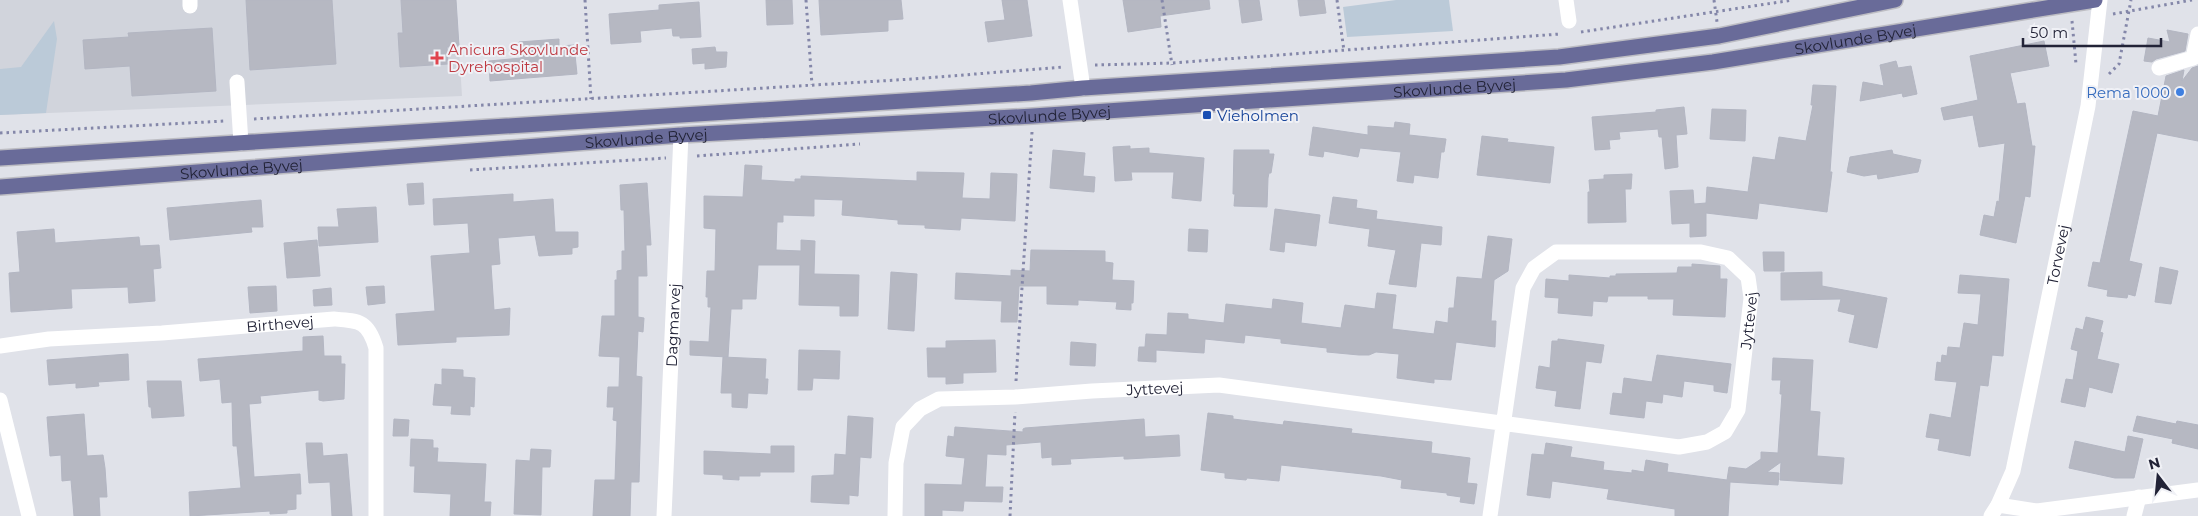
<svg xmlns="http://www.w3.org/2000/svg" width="2198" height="516" font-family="Montserrat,sans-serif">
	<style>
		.built { fill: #d1d4dc }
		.green { fill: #bbcad8 }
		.building { fill: #b6b8c2; stroke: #b3b6c2 }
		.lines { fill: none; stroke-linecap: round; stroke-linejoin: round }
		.major-casing { stroke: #bdbdc3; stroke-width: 18 }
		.path { stroke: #8487a9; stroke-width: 3; stroke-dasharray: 2.5 4; stroke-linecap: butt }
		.minor { stroke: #fff; stroke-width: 15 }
		.major { stroke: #696b99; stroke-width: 15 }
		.health-dot { fill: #e0444e; stroke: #f0f1f6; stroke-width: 2 }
		.shop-dot { fill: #3f7fe0; stroke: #f0f1f6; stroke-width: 2 }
		.transit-dot { fill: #1a4fb4; stroke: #f0f1f6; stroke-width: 2 }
		.labels { text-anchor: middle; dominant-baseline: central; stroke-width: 4; stroke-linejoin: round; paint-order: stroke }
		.street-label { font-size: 15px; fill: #222337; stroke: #f0f1f6 }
		.health-label { font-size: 15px; fill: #be3a42; stroke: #f0f1f6; text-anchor: start }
		.shop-label { font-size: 15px; fill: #366cbe; stroke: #f0f1f6; text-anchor: end }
		.transit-label { font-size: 15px; fill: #164399; stroke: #f0f1f6; text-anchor: start }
	</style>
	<rect width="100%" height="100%" fill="#e0e2e9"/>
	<!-- built -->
	<polygon class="built" points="0,0 456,0 462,96 0,115"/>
	<!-- green -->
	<g class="green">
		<polygon points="1396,0 1449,0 1453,31 1347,37 1343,7"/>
		<polygon points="54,21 57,39 46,113 0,115 0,69 21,67"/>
	</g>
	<!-- building -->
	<g class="building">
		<polygon points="246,0 332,0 336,64 250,70"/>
		<polygon points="401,0 456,0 459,46 447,47 448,64 400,67 398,33 403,33"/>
		<polygon points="766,0 792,0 793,24 767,25"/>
		<polygon points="819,0 901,0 903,19 888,20 888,31 821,35"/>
		<polygon points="1002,0 1027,0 1032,36 988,42 985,22 1005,20"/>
		<polygon points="1123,0 1209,0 1210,9 1160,16 1161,27 1128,32"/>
		<polygon points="1239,0 1259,0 1262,20 1242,23"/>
		<polygon points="1298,0 1324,0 1326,13 1300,16"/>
		<polygon points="699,2 701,37 680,38 680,36 673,36 672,28 640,31 641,42 611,44 609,14 659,10 659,5"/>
		<polygon points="212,28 216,91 132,96 130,66 85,69 83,40 129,37 128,33"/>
		<polygon points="2167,30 2188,34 2185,51 2156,59 2152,62 2144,61 2148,38 2170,42"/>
		<polygon points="559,39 559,46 574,45 577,74 490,81 489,61 521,58 519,42"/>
		<polygon points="2044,41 2049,66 2010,73 2017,104 2025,103 2032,146 2035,146 2030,197 2025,196 2016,243 1980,235 1984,215 1994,217 1997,201 1999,202 2005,143 1979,147 1973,115 1944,120 1941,108 1978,100 1970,56"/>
		<polygon points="715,47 716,52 727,52 726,67 705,69 705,63 693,64 692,49"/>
		<polygon points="1896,61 1898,68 1911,66 1917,94 1903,97 1902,93 1860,101 1863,82 1884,86 1880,65"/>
		<polygon points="2198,66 2198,141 2157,133 2129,261 2142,264 2135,296 2128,294 2127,298 2107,296 2108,290 2088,286 2093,262 2100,263 2133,111 2158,116 2166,76 2184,70 2182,81 2192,68"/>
		<polygon points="1813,85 1836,86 1830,172 1832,172 1827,212 1759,203 1757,219 1706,213 1706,236 1690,237 1690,223 1672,224 1670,191 1693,190 1694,204 1706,203 1707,187 1748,192 1753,157 1775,160 1779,137 1806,141 1813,105 1811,105"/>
		<polygon points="1684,107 1687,134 1676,135 1678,167 1665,169 1662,137 1659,137 1658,129 1619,132 1620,139 1609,140 1610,149 1595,150 1592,117 1656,112 1656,110"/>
		<polygon points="1712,109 1746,110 1745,141 1710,139"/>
		<polygon points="1395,122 1410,124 1409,135 1446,139 1444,152 1441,152 1438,178 1414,175 1413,183 1397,181 1401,152 1360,148 1358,157 1324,151 1323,157 1309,155 1313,127 1368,135 1368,126 1394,128"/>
		<polygon points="1482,136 1508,139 1507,142 1554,147 1550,183 1477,175"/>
		<polygon points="1130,146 1130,149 1149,148 1149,153 1204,158 1201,201 1172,198 1174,172 1131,172 1132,180 1115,181 1113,147"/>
		<polygon points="1053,150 1085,153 1083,176 1095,177 1094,192 1050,188"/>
		<polygon points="1234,150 1269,150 1269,154 1274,154 1271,173 1269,173 1268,178 1267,207 1234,206 1235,194 1233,194"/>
		<polygon points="1892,150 1893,154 1921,160 1918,172 1878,179 1877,174 1864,176 1847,172 1850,157"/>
		<polygon points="745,165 762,166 761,180 795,182 795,179 801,179 801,176 917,181 917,172 964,173 962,198 990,199 991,173 1017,174 1015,221 961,218 960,230 925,228 925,225 898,224 898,220 842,215 843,200 814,199 814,216 783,215 783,222 777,222 776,250 801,251 801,240 815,241 814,274 859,275 858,316 840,316 840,306 799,305 800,265 758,265 756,299 742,299 742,309 731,309 728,357 690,355 690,341 709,342 711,307 708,307 708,297 706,297 707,271 715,271 716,229 704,228 704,196 743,197"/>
		<polygon points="1632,174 1631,189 1625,189 1626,222 1588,223 1588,192 1590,192 1589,180 1604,179 1604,175"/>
		<polygon points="423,183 424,204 409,205 407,184"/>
		<polygon points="647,183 651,245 646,245 647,276 638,276 638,317 644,318 643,332 638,331 636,376 642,377 639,482 631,482 630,516 593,516 595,480 615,480 617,421 613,420 614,407 607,407 608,387 619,387 620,357 599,356 602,316 615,316 615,280 617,280 617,271 622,270 622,251 625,251 624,210 621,210 620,185"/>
		<polygon points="513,194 513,202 553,199 555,232 578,232 578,247 572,248 572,254 539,256 535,235 498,238 500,264 491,265 494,310 510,308 509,335 456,337 456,342 398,345 396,314 435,311 431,256 470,253 468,223 434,225 433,199"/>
		<polygon points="1333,197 1357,200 1356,208 1377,211 1376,219 1442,227 1441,245 1421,243 1416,287 1389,284 1396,250 1368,246 1370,229 1329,223"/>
		<polygon points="261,200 263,227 251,227 252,232 170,240 167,208"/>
		<polygon points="376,207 378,242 319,246 318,227 339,227 337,209"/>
		<polygon points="1275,209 1320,215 1316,246 1285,242 1284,252 1270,250"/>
		<polygon points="54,229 55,243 139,237 140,246 159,245 161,268 153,269 155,301 129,303 128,287 71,289 72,308 11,312 9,273 20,272 17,232"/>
		<polygon points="1189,229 1208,230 1207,252 1188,251"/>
		<polygon points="1488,236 1512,239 1508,271 1494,280 1491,321 1496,321 1495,347 1456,342 1451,380 1434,379 1434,383 1397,378 1399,354 1376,352 1369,355 1359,355 1327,352 1327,348 1281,343 1281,339 1245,335 1244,343 1205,339 1204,353 1156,350 1156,362 1138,361 1139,347 1145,347 1146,334 1167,335 1168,313 1188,314 1188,319 1224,323 1226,304 1272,309 1273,299 1303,303 1301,323 1341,328 1345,305 1375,309 1377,293 1396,295 1392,329 1434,334 1436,321 1448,323 1449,308 1454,308 1457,277 1482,279"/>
		<polygon points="317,240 320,276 287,278 284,243"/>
		<polygon points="1031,250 1105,251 1105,262 1113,263 1112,280 1134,281 1133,303 1131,303 1131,310 1116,309 1117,302 1078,300 1078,305 1047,304 1047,286 1019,286 1017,322 1001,322 1002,301 955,299 956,273 1011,276 1011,270 1030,271"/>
		<polygon points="1763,252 1784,252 1784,271 1764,271"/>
		<polygon points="1692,264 1720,266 1720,279 1727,279 1725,317 1673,315 1674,299 1648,299 1648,296 1608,296 1607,302 1593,301 1592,316 1558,313 1559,298 1545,297 1546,279 1569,281 1569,275 1610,278 1610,276 1616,276 1616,274 1677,273 1678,267 1692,267"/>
		<polygon points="2160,267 2178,271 2171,304 2155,302"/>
		<polygon points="891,272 917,274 914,331 888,329"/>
		<polygon points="1822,272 1822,286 1887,298 1877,348 1849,342 1855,315 1838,311 1841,299 1781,300 1781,273"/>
		<polygon points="1960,275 2009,279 2003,356 1992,355 1988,386 1980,385 1970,456 1938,450 1940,439 1926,437 1930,414 1951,418 1957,382 1935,380 1937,362 1941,363 1942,355 1947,356 1948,347 1960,348 1964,323 1978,325 1981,294 1958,293"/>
		<polygon points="276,286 277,311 250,313 248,287"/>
		<polygon points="384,286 385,303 368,305 366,287"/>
		<polygon points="331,288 332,305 314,306 313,290"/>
		<polygon points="2086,317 2103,321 2100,332 2103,333 2097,359 2119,364 2112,393 2089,387 2085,407 2061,402 2066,379 2073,380 2078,351 2071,349 2076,328 2083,330"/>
		<polygon points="323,336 324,356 341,356 341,364 345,364 344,399 323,401 319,400 319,390 260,396 261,403 249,404 254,477 300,474 301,494 296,494 296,509 287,510 287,513 270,514 270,511 190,516 189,492 241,488 237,446 233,446 232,402 222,403 220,379 200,381 198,359 303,351 303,337"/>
		<polygon points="1558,339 1604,345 1601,363 1586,361 1580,409 1555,406 1557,391 1536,388 1539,366 1550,368 1552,341 1558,341"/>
		<polygon points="995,340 996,372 963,373 963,383 946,384 946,377 928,377 927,348 946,348 946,341"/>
		<polygon points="1071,342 1096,344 1095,366 1070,365"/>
		<polygon points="799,350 840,351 839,379 813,378 812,390 798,390"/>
		<polygon points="128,354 129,380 98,382 99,386 76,388 76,383 49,385 47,360"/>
		<polygon points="1657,355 1731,364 1727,393 1714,391 1714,385 1684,381 1682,397 1663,394 1662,403 1646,401 1644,418 1610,414 1613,393 1622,394 1624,378 1652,382"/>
		<polygon points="723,357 766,359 765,379 768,379 767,394 748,393 747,408 732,407 732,393 721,393"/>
		<polygon points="1773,358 1813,360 1810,411 1820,412 1817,456 1844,458 1842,484 1780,480 1781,462 1767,472 1779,473 1778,485 1730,482 1728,516 1675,516 1675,509 1607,499 1609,489 1552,481 1550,498 1527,495 1532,454 1544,455 1546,443 1572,447 1570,457 1604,462 1603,470 1632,473 1632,470 1644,472 1646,460 1668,464 1667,472 1727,480 1729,467 1746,469 1761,459 1761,452 1778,453 1782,394 1780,394 1781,380 1772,380"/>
		<polygon points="442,369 463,370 463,377 475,378 474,407 470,406 470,415 451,414 452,406 433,405 435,384 442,385"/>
		<polygon points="147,381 181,381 184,416 152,418 151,407 149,407"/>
		<polygon points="1208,413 1233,416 1233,419 1283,425 1284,421 1352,429 1351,433 1432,442 1431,453 1470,458 1467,483 1477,484 1474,504 1460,502 1461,497 1447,495 1447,493 1401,488 1402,480 1381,476 1281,465 1279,481 1247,478 1246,480 1225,478 1225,473 1201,470"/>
		<polygon points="84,414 87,456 103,455 105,468 107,497 99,497 100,516 74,516 71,480 62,481 61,455 50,456 47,417"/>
		<polygon points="848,416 873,418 871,458 860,457 858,496 849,495 849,504 811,502 812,476 834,475 835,454 846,455"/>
		<polygon points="2137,416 2176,424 2177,421 2198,425 2198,449 2172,443 2173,439 2133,431"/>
		<polygon points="394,419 409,420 408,436 393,436"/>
		<polygon points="1144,419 1145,437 1179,435 1180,456 1127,459 1124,459 1124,456 1070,459 1071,464 1052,465 1052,457 1042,458 1041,442 1006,445 1006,455 987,454 985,487 1003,487 1002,502 964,501 963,511 942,510 942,516 925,516 925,484 962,485 965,458 946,456 948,436 954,437 955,427 1023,432 1023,429 1025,428"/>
		<polygon points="2128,436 2143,439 2134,478 2115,478 2069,468 2075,441 2125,452"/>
		<polygon points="411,439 433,440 433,448 438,448 437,462 486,464 484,502 491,502 490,516 450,516 451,494 414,492 415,466 410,466"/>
		<polygon points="306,443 322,443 323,456 347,454 352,516 332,516 330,482 309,483"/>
		<polygon points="771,446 794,446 794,472 760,472 760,476 739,476 739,480 723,479 723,475 704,474 704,451 771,454"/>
		<polygon points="531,449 551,450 550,467 542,467 541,515 514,514 516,460 530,461"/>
	</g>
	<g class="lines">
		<!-- major casing -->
		<g class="major-casing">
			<g id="major">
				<polyline points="0,158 1031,93 1083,88 1559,57 1719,36 1895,0"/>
				<path id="s5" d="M0 187 681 135 1033 116 1566 80 1713 62 2095 0"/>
			</g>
		</g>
		<!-- path -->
		<g class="path">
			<polyline points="585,0 591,99"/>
			<polyline points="806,0 812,85"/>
			<polyline points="1162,0 1172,65"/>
			<polyline points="1337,0 1344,51"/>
			<polyline points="1714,0 1717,22"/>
			<polyline points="2113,14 2192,0"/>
			<polyline points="2072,21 2076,64"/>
			<polyline points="1581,32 1793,0"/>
			<polyline points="1095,65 1172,63 1560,34"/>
			<polyline points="2109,74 2119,64 2131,0"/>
			<polyline points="254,119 913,79 1063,67"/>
			<polyline points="0,133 225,121"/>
			<polyline points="697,156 860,144"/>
			<polyline points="470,170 666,158"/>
			<polyline points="1016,381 1032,132"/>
			<polyline points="1010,516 1015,412"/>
		</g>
		<!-- minor -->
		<g class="minor">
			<polyline points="1070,0 1083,88"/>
			<polyline points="1566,0 1569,21"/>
			<polyline points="190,6 190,0"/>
			<polyline points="2159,68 2193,58 2198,34"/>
			<polyline points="237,82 241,143"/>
			<path id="s1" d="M0 346 49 339 162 333 334 319C360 321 368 321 376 348V516"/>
			<polyline points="0,400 29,516"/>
			<polyline points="1998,505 2037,511 2198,490"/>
			<path id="s2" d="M664 516 681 135"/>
			<path id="s3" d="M895 516 896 463 903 427 920 409 939 399 1015 397 1092 391 1219 385 1679 447 1707 442 1725 432 1738 410 1751 298 1748 277 1728 258 1701 252H1556L1534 268 1523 288 1490 516"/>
			<path id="s4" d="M1991 516 1998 505 2013 471 2088 106 2100 0"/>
			<polyline points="2134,516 2139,497"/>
		</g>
		<!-- major -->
		<use href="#major" class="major"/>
	</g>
	<!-- markers -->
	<path class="health-dot" d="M434.5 50.5h5v5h5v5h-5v5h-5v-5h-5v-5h5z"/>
	<circle class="shop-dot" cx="2180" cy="92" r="5"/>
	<rect class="transit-dot" x="1202" y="110" width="10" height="10" rx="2.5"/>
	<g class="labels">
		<!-- street labels -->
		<g class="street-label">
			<text stroke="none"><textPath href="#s5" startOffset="1862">Skovlunde Byvej</textPath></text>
			<text stroke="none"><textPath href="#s5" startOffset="1458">Skovlunde Byvej</textPath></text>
			<text stroke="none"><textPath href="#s5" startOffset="1052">Skovlunde Byvej</textPath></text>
			<text stroke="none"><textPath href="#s5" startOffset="648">Skovlunde Byvej</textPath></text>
			<text stroke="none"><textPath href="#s5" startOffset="242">Skovlunde Byvej</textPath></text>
			<text stroke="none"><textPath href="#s4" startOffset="271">Torvevej</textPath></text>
			<text stroke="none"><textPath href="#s3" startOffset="1045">Jyttevej</textPath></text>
			<text stroke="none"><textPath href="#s1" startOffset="281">Birthevej</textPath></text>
			<text stroke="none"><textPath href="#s2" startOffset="191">Dagmarvej</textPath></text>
			<text stroke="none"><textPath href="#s3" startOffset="352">Jyttevej</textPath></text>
		</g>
		<!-- health labels -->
		<g class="health-label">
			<text x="448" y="49">Anicura Skovlunde<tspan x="448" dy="17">Dyrehospital</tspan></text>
		</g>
		<!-- shop labels -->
		<g class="shop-label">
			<text x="2170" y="92">Rema 1000</text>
		</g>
		<!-- transit labels -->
		<g class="transit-label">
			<text x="1217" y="115">Vieholmen</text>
		</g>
	</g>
	<!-- north arrow -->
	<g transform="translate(2158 476) rotate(344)" stroke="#f0f1f6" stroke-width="4" paint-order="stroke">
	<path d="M0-4L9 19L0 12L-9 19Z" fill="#222337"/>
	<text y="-8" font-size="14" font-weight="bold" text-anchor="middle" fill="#222337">N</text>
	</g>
	<!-- scale -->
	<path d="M2023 38v8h138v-8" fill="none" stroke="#222337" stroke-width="2.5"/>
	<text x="2030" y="38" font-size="15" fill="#222337" stroke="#f0f1f6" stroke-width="4" paint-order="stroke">50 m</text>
</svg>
